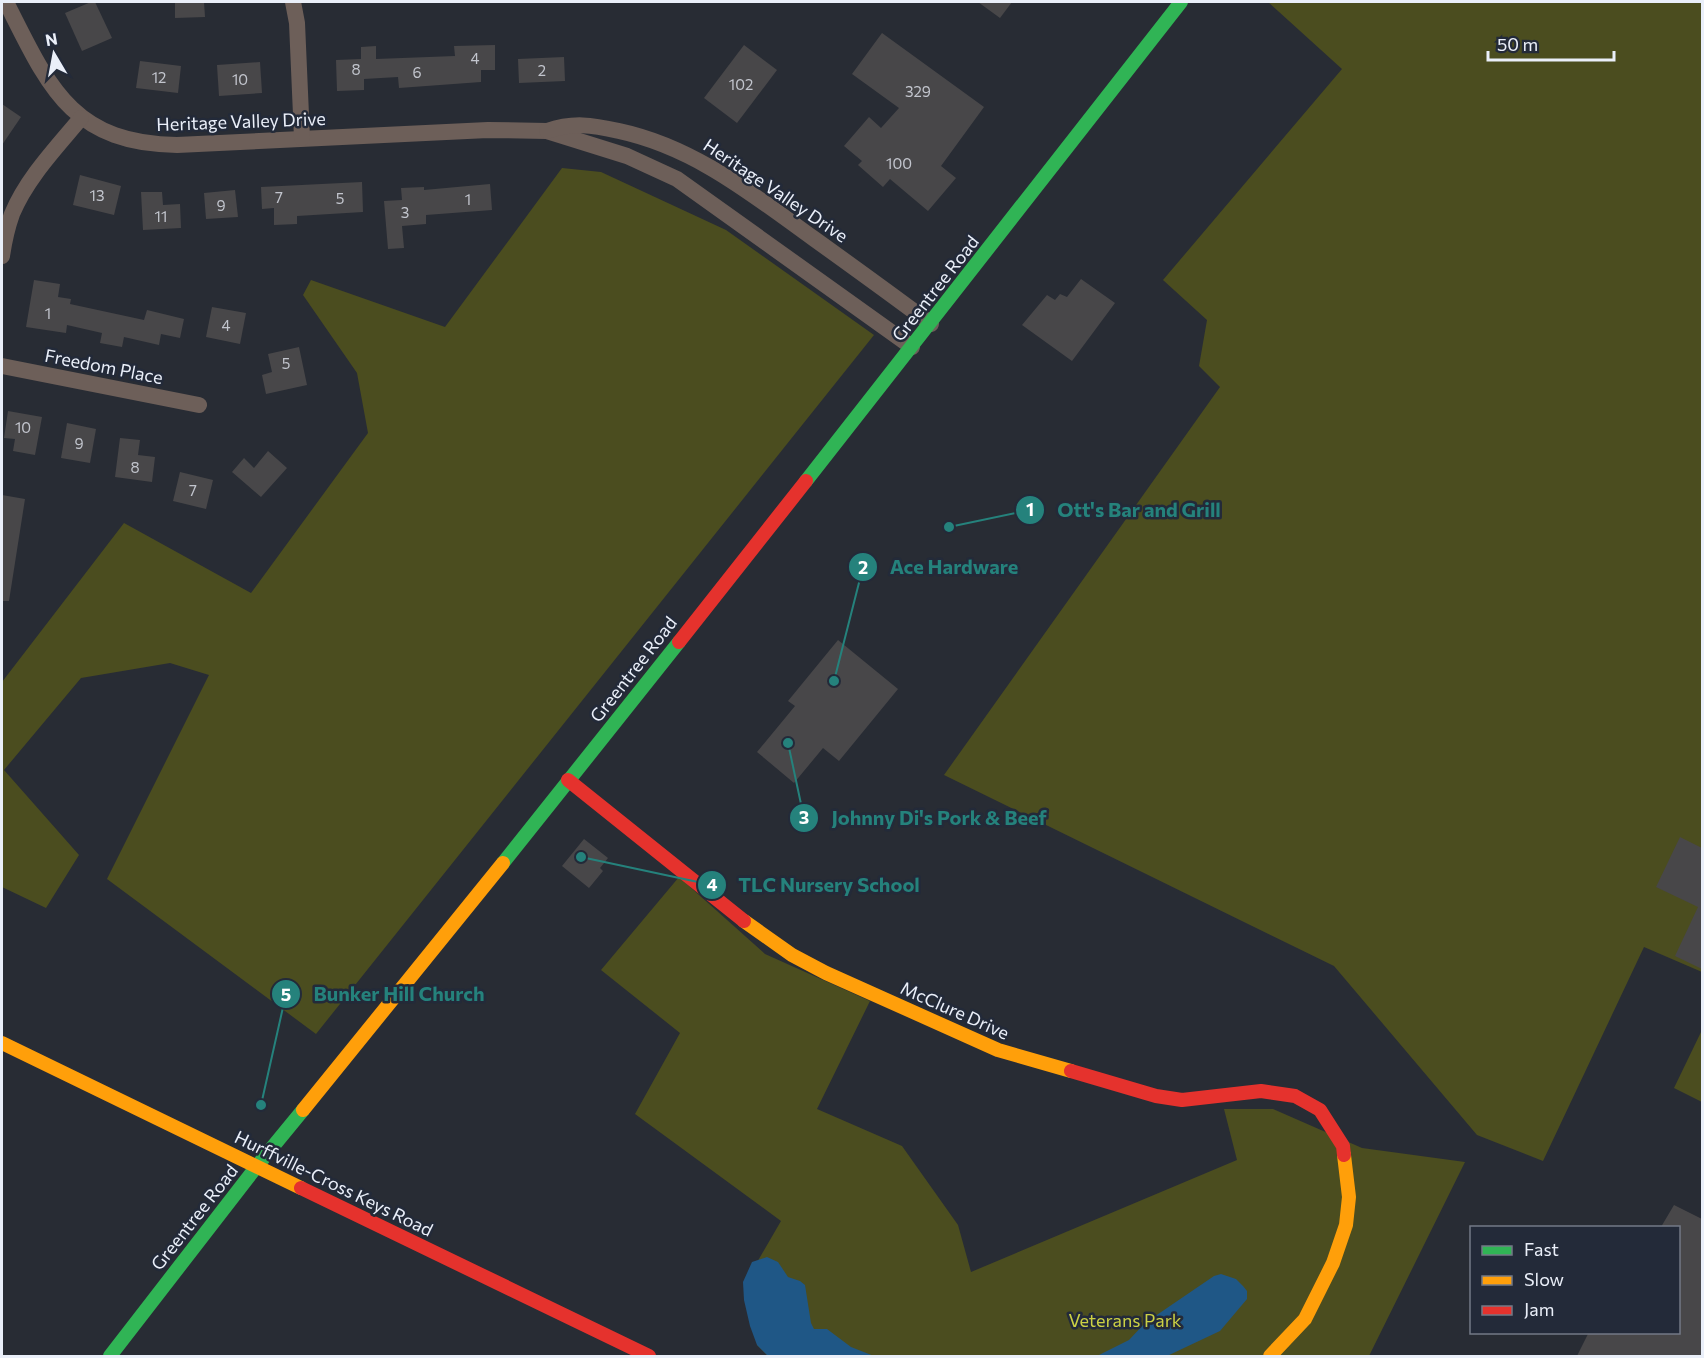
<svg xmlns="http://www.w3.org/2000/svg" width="1704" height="1358" font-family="Commissioner,sans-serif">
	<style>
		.green { fill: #4b4d1f }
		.water { fill: #1f5786 }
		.building { fill: #484749 }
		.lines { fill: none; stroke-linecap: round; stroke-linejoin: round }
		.street { stroke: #6d5f59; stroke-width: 16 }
		.fast { stroke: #30b455; stroke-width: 14 }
		.slow { stroke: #ff9f0a; stroke-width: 14 }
		.jam { stroke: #e5322d; stroke-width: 14 }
		.labels { text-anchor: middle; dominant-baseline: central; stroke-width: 5; stroke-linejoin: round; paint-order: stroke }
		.number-label { font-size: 15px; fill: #c2c5cd }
		.street-label { font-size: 18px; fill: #eaeff9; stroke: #232a39 }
		.park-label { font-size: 18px; fill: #ccd144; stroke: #232a39 }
		.leader { fill: none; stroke: #25827c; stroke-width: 2 }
		.callout-dot { fill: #25827c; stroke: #232a39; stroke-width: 2 }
		.mark-label { font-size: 18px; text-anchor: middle; font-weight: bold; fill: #fff }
		.callout-label { font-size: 20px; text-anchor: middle; font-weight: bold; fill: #25827c; stroke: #232a39; stroke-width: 5; stroke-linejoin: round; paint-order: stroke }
	</style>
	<rect width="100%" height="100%" fill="#282c34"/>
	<!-- green -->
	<g class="green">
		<polygon points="1268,2 1702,2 1702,972 1644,947 1543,1161 1477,1135 1334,966 944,775 1220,387 1199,366 1207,320 1163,280 1342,69"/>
		<polygon points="562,168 601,172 726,230 874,335 316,1034 107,879 209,675 170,663 81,678 4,770 79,855 46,908 2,887 2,682 124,523 251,593 368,433 357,373 303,295 311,280 445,327"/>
		<polygon points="679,877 765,954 870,1001 817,1109 902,1146 958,1225 971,1272 1237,1160 1224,1109 1273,1109 1362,1148 1465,1162 1369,1356 768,1356 757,1345 755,1305 756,1264 781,1221 635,1114 680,1033 601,970"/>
		<polygon points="1702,1030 1702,1102 1674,1088"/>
	</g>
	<!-- water -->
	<g class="water">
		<polygon points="767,1257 778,1262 788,1277 800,1281 805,1285 811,1323 814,1329 827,1329 851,1347 874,1356 768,1356 757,1345 750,1326 744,1300 743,1282 752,1262"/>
		<polygon points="1221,1274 1236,1279 1243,1286 1247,1291 1247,1299 1220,1331 1167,1356 1097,1356 1129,1340 1145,1323 1214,1276"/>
	</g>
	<!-- building -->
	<g class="building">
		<polygon points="91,2 95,2 112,38 82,51 65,13"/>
		<polygon points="175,2 204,2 205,17 175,18"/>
		<polygon points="978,2 1012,2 1000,18"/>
		<polygon points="882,33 984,107 941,166 956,178 928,211 890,179 883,187 858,165 862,161 844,146 869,117 881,128 899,108 852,74"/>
		<polygon points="495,45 495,70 481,70 481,82 399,88 398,77 364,79 364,90 337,91 336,60 361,59 361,47 376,46 376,59 455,56 454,46"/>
		<polygon points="744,45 777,70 737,123 704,98"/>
		<polygon points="564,57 565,81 519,83 518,59"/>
		<polygon points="140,61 181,66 178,93 136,88"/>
		<polygon points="260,62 262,93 219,96 217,65"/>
		<polygon points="2,104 21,117 2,145"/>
		<polygon points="80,175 121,186 114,215 73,205"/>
		<polygon points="362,182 363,212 297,216 297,224 274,225 274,208 262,209 261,187"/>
		<polygon points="490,184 492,210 426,215 426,224 402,226 404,248 388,249 384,201 402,200 401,188 424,187 424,190"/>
		<polygon points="235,190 238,217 206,219 204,193"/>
		<polygon points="141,192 162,192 163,205 180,204 181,228 143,230"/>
		<polygon points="1081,279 1115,303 1072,361 1022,325 1047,295 1055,300 1060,294 1067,297"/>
		<polygon points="34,280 60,284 58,297 71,299 70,304 144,320 147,310 184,319 180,338 161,334 159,345 124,337 122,347 100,343 102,333 67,325 66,333 26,327"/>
		<polygon points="212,307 246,313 240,344 206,337"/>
		<polygon points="299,347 307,385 266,394 262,375 272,372 268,354"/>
		<polygon points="8,411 42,417 35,455 13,451 15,439 4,438"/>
		<polygon points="67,423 96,429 90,463 61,458"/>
		<polygon points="120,438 140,440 138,455 155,457 152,482 115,477"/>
		<polygon points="268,451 287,468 261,497 232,472 244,458 254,468"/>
		<polygon points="180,472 213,480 206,509 173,501"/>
		<polygon points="2,495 25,499 9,601 2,601"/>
		<polygon points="838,640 898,689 839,761 823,748 794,783 757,752 795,706 788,701"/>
		<polygon points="1680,837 1702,848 1702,969 1675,956 1698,907 1656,887"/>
		<polygon points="584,839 608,858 600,868 603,871 589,888 562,866"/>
		<polygon points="1674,1205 1702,1219 1702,1356 1577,1356 1589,1332 1678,1332 1678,1227 1661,1227"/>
	</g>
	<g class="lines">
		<!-- street -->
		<g class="street">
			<path d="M6 2C48 85 71 144 177 145L488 130 547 131 627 156 677 179 912 347"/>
			<polyline points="293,2 297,23 302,138"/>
			<path d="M547 131C573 122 592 125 619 131 694 147 752 194 813 238 852 266 892 295 931 324"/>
			<path d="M2 256C4 242 7 228 12 214 27 178 56 148 81 118"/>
			<polyline points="2,366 199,405"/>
		</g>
		<!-- fast -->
		<g class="fast">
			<polyline points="806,481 1181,2"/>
			<polyline points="503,863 679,642"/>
			<polyline points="110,1356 257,1166 303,1110"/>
		</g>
		<!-- slow -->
		<g class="slow">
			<polyline points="744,921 792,955 826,973 998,1050 1071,1071"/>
			<polyline points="2,1043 301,1188"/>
			<polyline points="303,1110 503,863"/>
			<polyline points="1270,1356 1305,1319 1333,1263 1346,1225 1349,1197 1344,1155"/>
		</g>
		<!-- jam -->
		<g class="jam">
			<polyline points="679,642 806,481"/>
			<polyline points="568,780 744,921"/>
			<polyline points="1071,1071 1156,1096 1182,1100 1261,1091 1295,1096 1320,1110 1343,1146 1344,1155"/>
			<polyline points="301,1188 649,1356"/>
		</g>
	</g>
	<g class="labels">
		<!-- number labels -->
		<g class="number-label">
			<text x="475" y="58">4</text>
			<text x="356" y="69">8</text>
			<text x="542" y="70">2</text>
			<text x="417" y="72">6</text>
			<text x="159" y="77">12</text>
			<text x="240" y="79">10</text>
			<text x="741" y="84">102</text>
			<text x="918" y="91">329</text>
			<text x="899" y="163">100</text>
			<text x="97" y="195">13</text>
			<text x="279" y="197">7</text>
			<text x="340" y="198">5</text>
			<text x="468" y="199">1</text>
			<text x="221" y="205">9</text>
			<text x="405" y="212">3</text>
			<text x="161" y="216">11</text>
			<text x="48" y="313">1</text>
			<text x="226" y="325">4</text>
			<text x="286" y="363">5</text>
			<text x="23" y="427">10</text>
			<text x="79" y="443">9</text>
			<text x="135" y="467">8</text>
			<text x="193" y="490">7</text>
		</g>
		<!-- street labels -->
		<g class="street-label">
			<text transform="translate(241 121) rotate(-2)">Heritage Valley Drive</text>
			<text transform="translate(776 190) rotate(34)">Heritage Valley Drive</text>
			<text transform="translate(935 288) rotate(-52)">Greentree Road</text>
			<text transform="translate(104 366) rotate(11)">Freedom Place</text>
			<text transform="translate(633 669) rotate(-52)">Greentree Road</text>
			<text transform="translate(955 1010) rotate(24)">McClure Drive</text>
			<text transform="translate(334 1183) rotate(26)">Hurffville-Cross Keys Road</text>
			<text transform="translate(194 1217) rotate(-52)">Greentree Road</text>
		</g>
		<!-- park labels -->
		<g class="park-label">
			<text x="1125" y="1320">Veterans Park</text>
		</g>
	</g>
	<!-- callouts -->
	<path class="leader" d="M949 527L1030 510M834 681L863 567M788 743L804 818M581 857L712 885M261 1105L286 994"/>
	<g class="callout-dot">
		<circle cx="949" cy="527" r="6"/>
		<circle cx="834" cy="681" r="6"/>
		<circle cx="788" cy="743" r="6"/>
		<circle cx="581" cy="857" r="6"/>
		<circle cx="261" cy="1105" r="6"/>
		<circle cx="1030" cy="510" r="15"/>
		<circle cx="863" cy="567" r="15"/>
		<circle cx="804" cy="818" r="15"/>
		<circle cx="712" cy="885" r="15"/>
		<circle cx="286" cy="994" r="15"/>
	</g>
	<g class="mark-label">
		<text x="1030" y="516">1</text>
		<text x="863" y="574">2</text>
		<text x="804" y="824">3</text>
		<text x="712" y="891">4</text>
		<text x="286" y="1001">5</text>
	</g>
	<g class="callout-label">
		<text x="1139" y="517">Ott's Bar and Grill</text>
		<text x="954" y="574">Ace Hardware</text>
		<text x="939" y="825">Johnny Di's Pork &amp; Beef</text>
		<text x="829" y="892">TLC Nursery School</text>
		<text x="399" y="1001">Bunker Hill Church</text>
	</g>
	<!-- border -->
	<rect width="1704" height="1358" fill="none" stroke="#eaeff9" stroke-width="6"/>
	<!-- legend -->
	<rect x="1470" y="1226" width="210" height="108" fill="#232a39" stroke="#737986" stroke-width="1.5"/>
	<rect x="1482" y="1246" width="30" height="9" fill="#30b455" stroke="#737986" stroke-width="1.5"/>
	<text x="1524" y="1256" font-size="18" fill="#eaeff9">Fast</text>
	<rect x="1482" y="1276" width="30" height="9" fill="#ff9f0a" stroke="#737986" stroke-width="1.5"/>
	<text x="1524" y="1286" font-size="18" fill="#eaeff9">Slow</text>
	<rect x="1482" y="1306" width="30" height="9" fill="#e5322d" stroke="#737986" stroke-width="1.5"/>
	<text x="1524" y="1316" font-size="18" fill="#eaeff9">Jam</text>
	<!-- north arrow -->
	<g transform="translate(54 54) rotate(350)" stroke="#232a39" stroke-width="4.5" paint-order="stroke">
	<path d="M0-4.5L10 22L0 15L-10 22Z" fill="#eaeff9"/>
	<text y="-9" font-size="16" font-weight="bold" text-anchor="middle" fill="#eaeff9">N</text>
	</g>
	<!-- scale -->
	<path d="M1488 51v9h126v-9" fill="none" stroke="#eaeff9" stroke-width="3"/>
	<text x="1497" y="51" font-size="18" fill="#eaeff9" stroke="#232a39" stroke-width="4.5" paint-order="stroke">50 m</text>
</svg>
